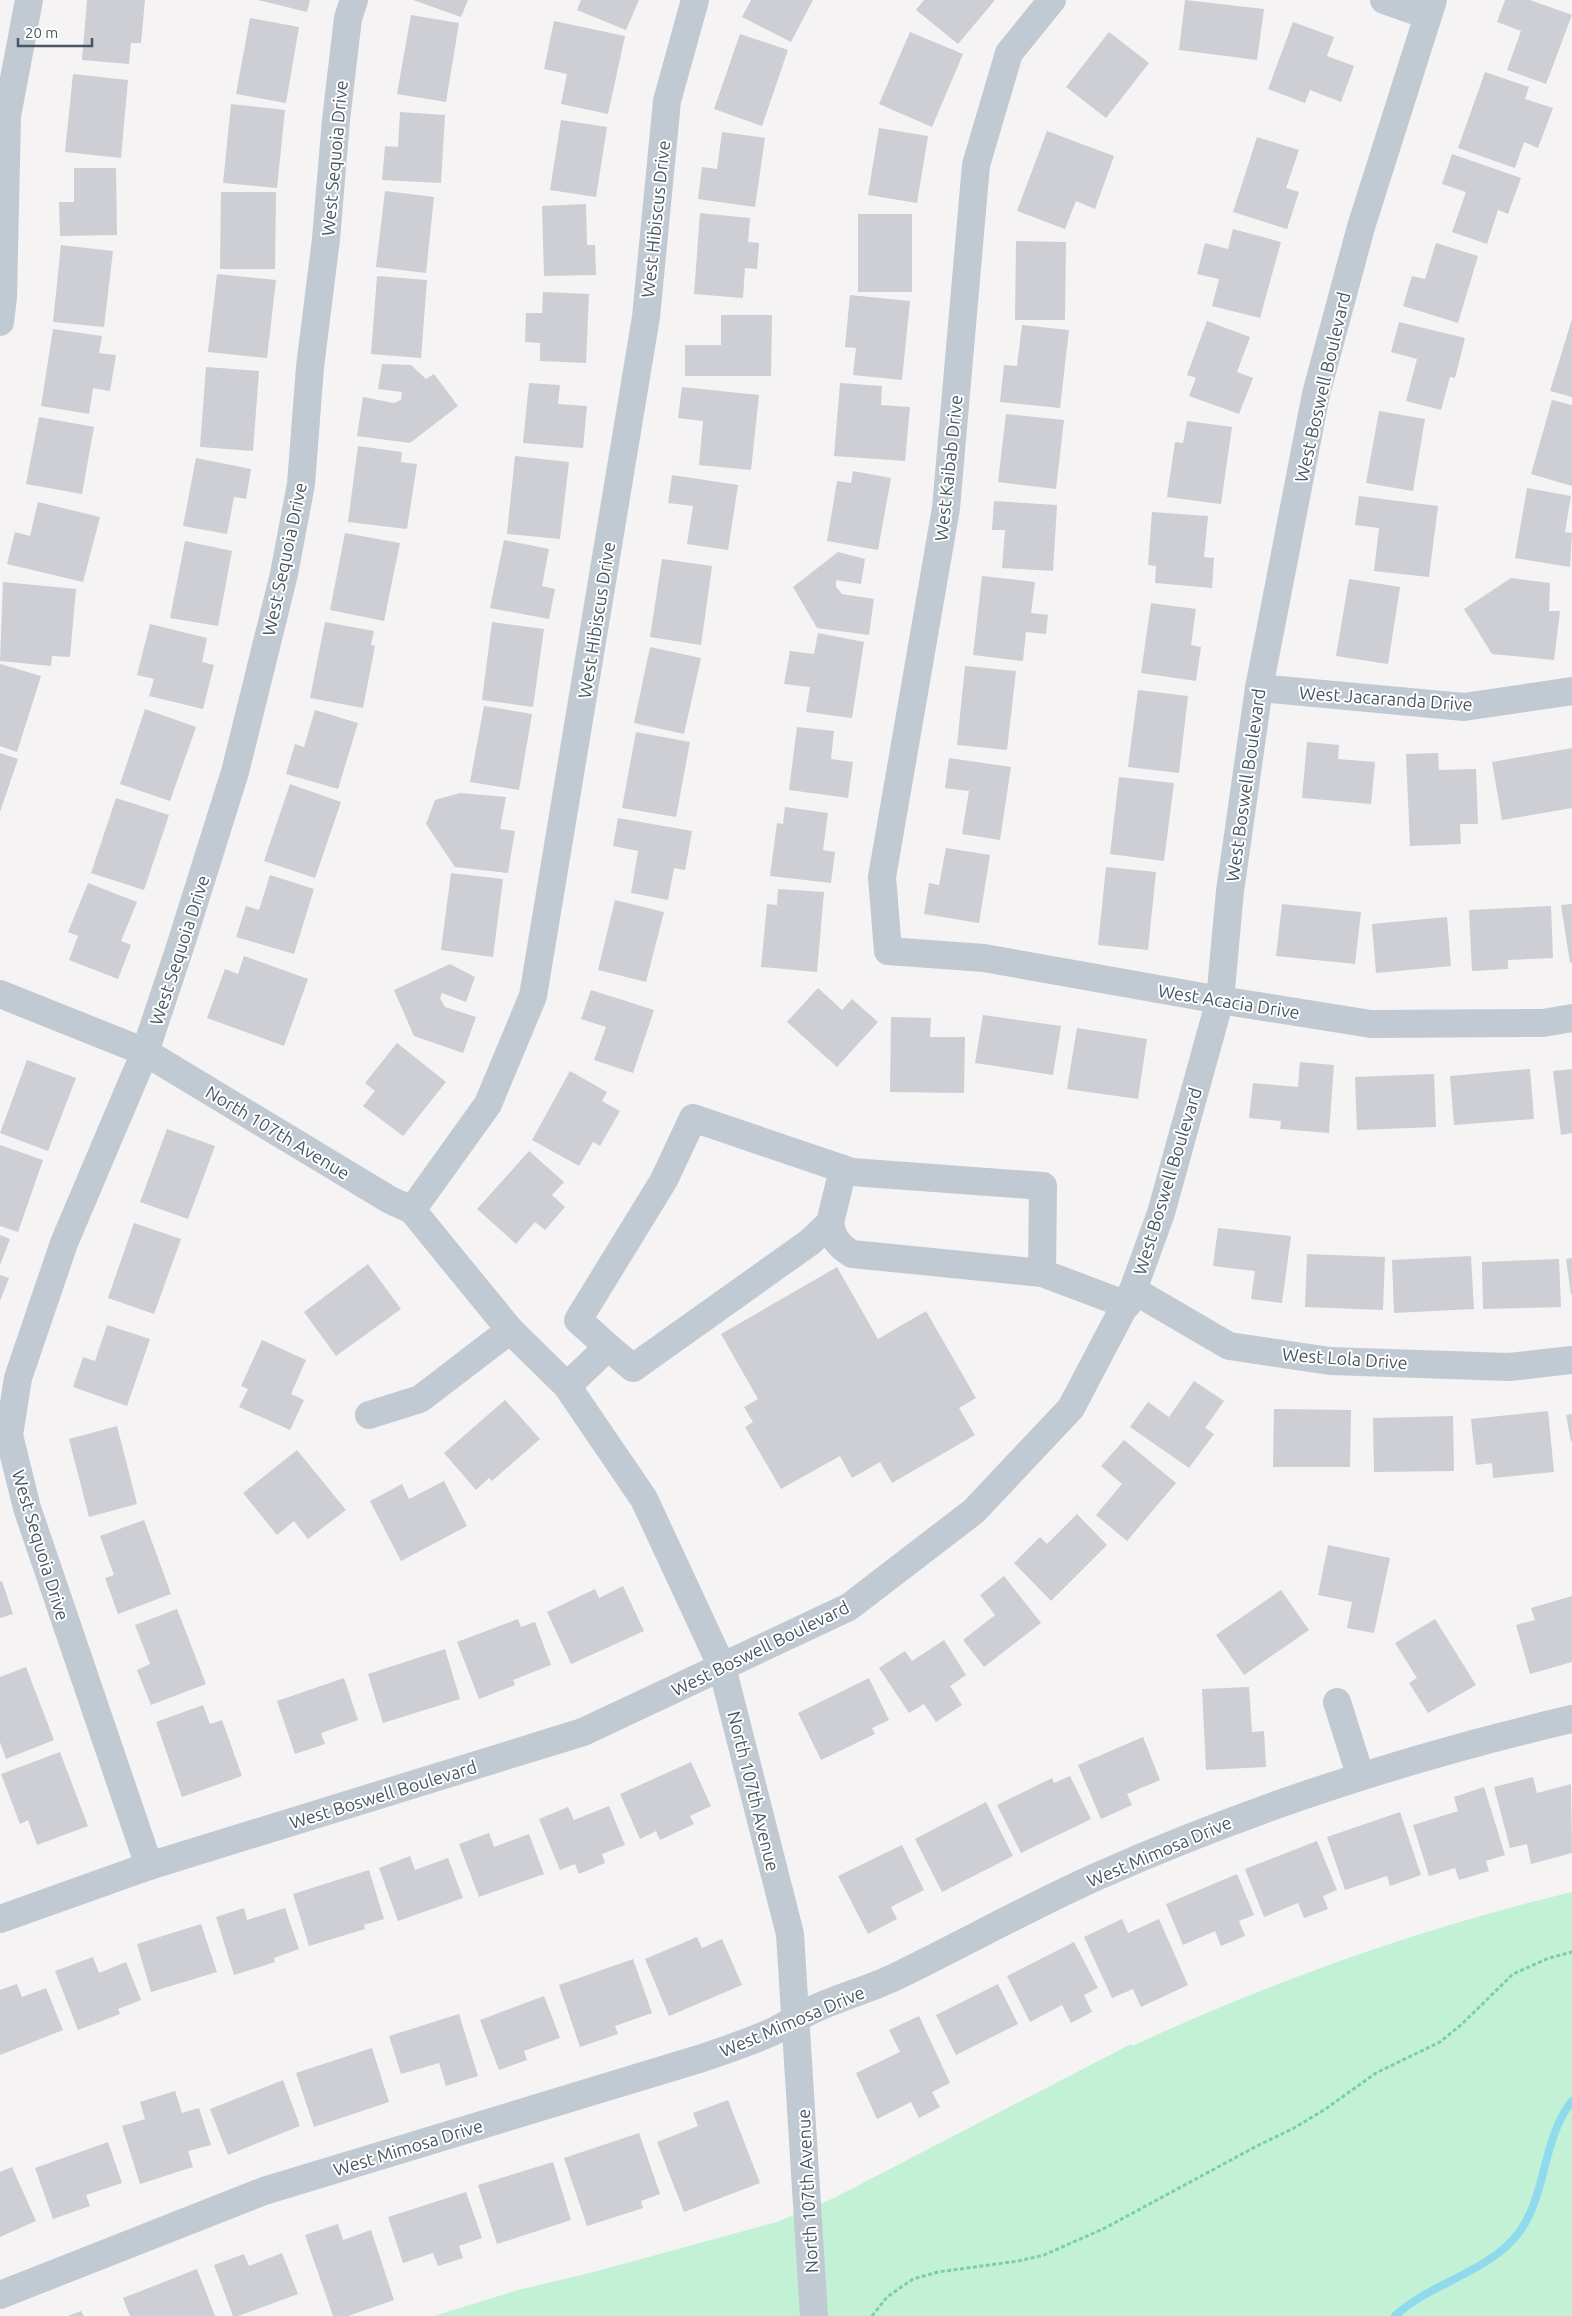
<svg xmlns="http://www.w3.org/2000/svg" width="1572" height="2316" font-family="Ubuntu,sans-serif">
	<style>
		.green { fill: #c3f1d5 }
		.lines { fill: none; stroke-linecap: round; stroke-linejoin: round }
		.stream { stroke: #90daee; stroke-width: 8 }
		.building { fill: #cdcfd5 }
		.path { stroke: #7ad0a6; stroke-width: 3; stroke-dasharray: 4 2.5; stroke-linecap: butt }
		.minor { stroke: #c1cad2; stroke-width: 28 }
		.labels { text-anchor: middle; dominant-baseline: central; stroke-width: 4; stroke-linejoin: round; paint-order: stroke }
		.street-label { font-size: 18px; fill: #4a5661; stroke: #fff }
	</style>
	<rect width="100%" height="100%" fill="#f5f3f3"/>
	<!-- green -->
	<path class="green" d="M1572 1892V2316H434L518 2290 590 2273 777 2222 834 2198 1131 2044 1132 2046C1276 1980 1418 1929 1572 1892Z"/>
	<g class="lines">
		<!-- stream -->
		<path class="stream" d="M1395 2316C1431 2282 1491 2272 1520 2231 1547 2193 1542 2139 1572 2101"/>
	</g>
	<!-- building -->
	<g class="building">
		<polygon points="87,0 145,0 141,43 131,43 129,64 82,60"/>
		<polygon points="258,0 310,0 307,12"/>
		<polygon points="413,0 468,0 461,17"/>
		<polygon points="581,0 639,0 626,30 577,10"/>
		<polygon points="751,0 813,0 791,42 742,17"/>
		<polygon points="924,0 995,0 958,44 916,10"/>
		<polygon points="1185,0 1264,9 1257,60 1179,50"/>
		<polygon points="1505,0 1530,0 1572,15 1546,84 1507,70 1521,31 1497,22"/>
		<polygon points="411,15 459,23 446,102 397,94"/>
		<polygon points="250,18 299,27 286,103 236,94"/>
		<polygon points="554,21 625,36 608,114 561,104 567,74 544,69"/>
		<polygon points="1293,22 1334,37 1327,56 1354,66 1341,102 1310,90 1305,103 1268,89"/>
		<polygon points="910,32 963,54 932,127 879,104"/>
		<polygon points="1109,32 1149,63 1106,118 1066,87"/>
		<polygon points="740,34 788,50 762,126 714,109"/>
		<polygon points="1485,72 1529,87 1525,99 1553,108 1538,148 1524,142 1515,168 1458,148"/>
		<polygon points="73,74 128,80 121,158 65,152"/>
		<polygon points="231,104 285,110 277,188 223,183"/>
		<polygon points="400,112 445,115 441,183 382,180 385,146 398,147"/>
		<polygon points="561,120 607,127 596,197 550,190"/>
		<polygon points="879,128 928,136 917,203 868,195"/>
		<polygon points="1047,131 1114,156 1095,209 1076,201 1065,229 1017,211"/>
		<polygon points="722,132 765,138 755,207 698,199 702,167 717,169"/>
		<polygon points="1257,137 1299,150 1286,188 1299,192 1287,229 1233,212"/>
		<polygon points="1452,154 1521,178 1508,214 1498,210 1487,244 1452,232 1466,192 1442,184"/>
		<polygon points="74,168 116,168 117,235 60,236 59,202 74,202"/>
		<polygon points="385,191 434,197 426,273 376,267"/>
		<polygon points="221,192 276,192 275,269 220,269"/>
		<polygon points="586,204 587,245 595,245 596,275 544,276 542,206"/>
		<polygon points="700,213 750,218 748,242 759,243 757,269 745,268 743,298 694,294"/>
		<rect x="858" y="214" width="54" height="78"/>
		<polygon points="1233,229 1281,242 1260,318 1212,306 1219,279 1197,274 1205,243 1228,249"/>
		<polygon points="1016,241 1066,242 1065,320 1015,320"/>
		<polygon points="1436,243 1478,256 1458,323 1403,306 1412,276 1425,279"/>
		<polygon points="61,245 113,251 104,327 53,322"/>
		<polygon points="217,274 276,280 267,358 208,352"/>
		<polygon points="377,276 427,280 421,358 371,354"/>
		<polygon points="543,292 589,294 586,363 540,361 540,343 525,342 526,313 542,313"/>
		<polygon points="850,295 910,301 902,380 853,375 856,348 845,347"/>
		<polygon points="721,315 772,315 771,376 685,376 685,345 721,345"/>
		<polygon points="1572,319 1572,397 1550,391"/>
		<polygon points="1207,321 1250,337 1237,372 1253,378 1239,414 1189,396 1196,378 1187,375"/>
		<polygon points="1399,322 1465,338 1455,378 1450,377 1441,410 1406,401 1417,359 1391,352"/>
		<polygon points="1022,325 1069,330 1060,408 1000,402 1004,365 1017,366"/>
		<polygon points="53,329 102,336 99,353 116,355 110,391 93,388 89,414 41,406"/>
		<polygon points="382,364 411,365 426,379 434,374 458,406 410,443 357,436 363,397 394,403 401,400 402,392 378,389"/>
		<polygon points="206,367 259,371 253,451 200,447"/>
		<polygon points="529,383 560,385 558,404 587,406 583,448 523,443"/>
		<polygon points="840,383 882,386 881,405 910,407 905,461 834,456"/>
		<polygon points="682,387 759,395 751,470 699,465 703,421 678,418"/>
		<polygon points="1552,400 1572,405 1572,486 1531,474"/>
		<polygon points="1379,411 1425,419 1413,491 1366,483"/>
		<polygon points="1006,414 1064,420 1056,489 998,482"/>
		<polygon points="39,417 94,427 82,494 26,484"/>
		<polygon points="1187,421 1232,427 1221,504 1167,497 1175,442 1183,443"/>
		<polygon points="358,446 402,452 401,462 417,464 407,529 348,522"/>
		<polygon points="515,456 569,462 560,539 507,534"/>
		<polygon points="196,458 251,469 246,499 234,497 227,534 183,526"/>
		<polygon points="853,471 891,478 878,550 827,541 837,481 851,483"/>
		<polygon points="672,475 738,485 728,550 687,544 693,506 668,503"/>
		<polygon points="1527,488 1571,496 1565,532 1572,533 1570,567 1515,558"/>
		<polygon points="1359,496 1438,506 1429,577 1374,571 1379,528 1355,525"/>
		<polygon points="994,501 1057,505 1053,571 1002,568 1005,530 992,530"/>
		<polygon points="38,502 100,517 83,582 7,564 15,532 30,536"/>
		<polygon points="1152,512 1208,516 1204,557 1214,558 1212,588 1155,583 1156,566 1148,565"/>
		<polygon points="345,533 400,543 384,621 330,610"/>
		<polygon points="504,540 549,549 542,586 555,589 549,619 490,608"/>
		<polygon points="185,541 232,551 218,626 170,618"/>
		<polygon points="838,552 865,559 861,584 836,580 836,587 842,594 874,599 869,635 817,628 793,587"/>
		<polygon points="662,559 712,566 701,645 650,637"/>
		<polygon points="982,576 1035,582 1031,613 1048,615 1046,634 1026,632 1023,661 973,655"/>
		<polygon points="1511,578 1550,583 1549,611 1560,611 1554,660 1492,654 1464,609"/>
		<polygon points="1349,579 1400,587 1388,664 1336,656"/>
		<polygon points="3,582 76,589 70,657 52,656 51,666 0,661"/>
		<polygon points="1151,603 1196,609 1191,645 1201,647 1196,681 1141,673"/>
		<polygon points="325,622 374,631 371,645 375,646 363,708 310,698"/>
		<polygon points="492,622 544,629 533,707 482,700"/>
		<polygon points="150,624 207,638 202,662 214,665 203,709 149,696 154,679 137,675"/>
		<polygon points="818,633 864,642 852,718 806,712 810,687 784,684 790,651 814,654"/>
		<polygon points="650,647 701,658 684,734 634,723"/>
		<polygon points="0,664 41,676 17,752 0,746"/>
		<polygon points="965,666 1016,671 1007,750 957,745"/>
		<polygon points="1138,690 1188,696 1179,773 1128,767"/>
		<polygon points="484,706 532,714 519,790 470,782"/>
		<polygon points="145,709 196,727 170,801 120,784"/>
		<polygon points="315,710 358,723 338,789 286,774 295,744 304,747"/>
		<polygon points="797,727 834,731 831,759 853,762 848,798 789,790"/>
		<polygon points="636,732 690,742 676,817 622,808"/>
		<polygon points="1307,742 1339,745 1338,759 1375,762 1371,804 1302,798"/>
		<polygon points="1572,748 1572,808 1502,820 1492,762"/>
		<polygon points="0,753 18,759 0,812"/>
		<polygon points="1438,753 1439,770 1476,769 1478,824 1460,824 1461,844 1410,846 1406,754"/>
		<polygon points="949,758 1011,767 1000,840 962,834 969,791 945,788"/>
		<polygon points="1119,777 1174,783 1164,861 1110,854"/>
		<polygon points="290,784 341,802 315,878 264,861"/>
		<polygon points="460,793 506,797 500,829 515,831 508,873 455,867 426,824 435,800"/>
		<polygon points="116,798 169,815 144,890 91,873"/>
		<polygon points="785,807 828,813 823,850 835,852 831,883 770,876 777,823 783,824"/>
		<polygon points="618,818 692,831 685,870 674,868 668,900 631,893 638,851 613,846"/>
		<polygon points="946,848 990,855 979,923 924,914 929,883 939,885"/>
		<polygon points="1106,867 1156,872 1148,950 1098,945"/>
		<polygon points="451,873 503,879 493,957 441,950"/>
		<polygon points="270,875 314,889 294,954 236,937 246,906 259,910"/>
		<polygon points="88,883 137,902 121,941 131,945 118,979 69,960 78,936 68,932"/>
		<polygon points="778,889 824,892 817,972 761,967 767,904 777,905"/>
		<polygon points="615,900 664,912 646,982 598,970"/>
		<polygon points="1282,904 1361,912 1355,964 1276,956"/>
		<polygon points="1572,904 1572,962 1570,963 1561,905"/>
		<polygon points="1551,906 1553,958 1508,960 1508,969 1472,971 1469,910"/>
		<polygon points="1447,917 1451,966 1376,973 1372,924"/>
		<polygon points="244,956 308,979 284,1046 207,1018 225,969 238,974"/>
		<polygon points="450,964 475,977 466,1002 442,993 440,998 445,1007 476,1017 463,1053 414,1036 394,990"/>
		<polygon points="818,988 842,1010 852,999 878,1022 837,1067 787,1022"/>
		<polygon points="591,990 654,1010 633,1073 594,1060 606,1027 581,1019"/>
		<polygon points="983,1015 1061,1026 1053,1075 975,1063"/>
		<polygon points="891,1017 931,1018 930,1037 965,1037 964,1093 890,1092"/>
		<polygon points="1077,1028 1147,1039 1138,1099 1067,1089"/>
		<polygon points="397,1043 446,1082 403,1136 363,1106 375,1091 365,1083"/>
		<polygon points="27,1060 76,1078 48,1151 0,1133"/>
		<polygon points="1300,1062 1334,1065 1329,1133 1280,1129 1281,1121 1249,1118 1253,1083 1298,1087"/>
		<polygon points="1530,1069 1534,1119 1454,1125 1450,1076"/>
		<polygon points="1572,1069 1572,1133 1561,1135 1553,1071"/>
		<polygon points="570,1071 607,1092 602,1101 620,1111 600,1146 593,1142 579,1166 532,1140"/>
		<polygon points="1434,1074 1436,1127 1357,1130 1355,1077"/>
		<polygon points="167,1129 215,1146 188,1219 140,1202"/>
		<polygon points="0,1145 43,1160 18,1232 0,1226"/>
		<polygon points="529,1151 564,1182 552,1195 565,1207 545,1230 535,1222 516,1244 477,1209"/>
		<polygon points="134,1223 181,1239 154,1314 108,1298"/>
		<polygon points="1218,1228 1291,1236 1282,1303 1251,1299 1255,1271 1213,1266"/>
		<polygon points="0,1235 10,1239 0,1265"/>
		<polygon points="1307,1254 1385,1257 1383,1310 1305,1307"/>
		<polygon points="1471,1256 1474,1309 1394,1313 1392,1260"/>
		<polygon points="1572,1258 1572,1294 1571,1295 1566,1259"/>
		<polygon points="1559,1259 1561,1307 1483,1309 1482,1262"/>
		<polygon points="368,1264 401,1309 336,1356 304,1312"/>
		<polygon points="837,1267 878,1339 926,1311 976,1398 959,1408 975,1435 892,1483 880,1462 852,1478 840,1456 781,1489 745,1427 753,1422 744,1407 758,1399 721,1334"/>
		<polygon points="0,1275 9,1278 0,1301"/>
		<polygon points="107,1325 150,1339 127,1406 73,1387 83,1357 95,1361"/>
		<polygon points="262,1340 306,1360 291,1394 304,1400 290,1430 239,1407 248,1389 241,1386"/>
		<polygon points="1194,1381 1224,1401 1205,1428 1214,1434 1189,1468 1130,1427 1148,1402 1169,1417"/>
		<polygon points="505,1400 540,1439 492,1481 489,1478 476,1490 444,1453"/>
		<polygon points="1274,1409 1351,1410 1350,1467 1273,1467"/>
		<polygon points="1548,1411 1554,1472 1493,1478 1492,1463 1476,1465 1471,1419"/>
		<polygon points="1572,1414 1572,1441 1571,1442 1566,1415"/>
		<polygon points="1453,1416 1454,1471 1374,1472 1373,1418"/>
		<polygon points="117,1426 137,1504 89,1517 69,1439"/>
		<polygon points="1124,1440 1176,1483 1127,1541 1096,1515 1122,1484 1101,1466"/>
		<polygon points="297,1450 346,1510 308,1539 294,1521 277,1535 243,1493"/>
		<polygon points="444,1481 467,1526 401,1561 370,1501 402,1484 409,1499"/>
		<polygon points="1077,1514 1107,1545 1051,1601 1014,1563 1040,1537 1047,1544"/>
		<polygon points="144,1520 171,1594 118,1614 105,1578 114,1575 100,1536"/>
		<polygon points="1328,1545 1390,1558 1374,1633 1347,1628 1352,1602 1318,1595"/>
		<polygon points="1004,1576 1041,1623 984,1667 963,1640 995,1615 980,1595"/>
		<polygon points="2,1581 13,1614 0,1618 0,1582"/>
		<polygon points="623,1586 644,1631 571,1664 547,1612 595,1589 599,1598"/>
		<polygon points="1281,1590 1309,1630 1244,1675 1216,1635"/>
		<polygon points="1572,1596 1572,1662 1530,1674 1516,1625 1535,1620 1531,1608"/>
		<polygon points="177,1609 206,1684 151,1705 137,1670 150,1664 135,1625"/>
		<polygon points="518,1619 521,1627 535,1622 551,1665 513,1680 515,1685 479,1699 457,1642"/>
		<polygon points="1435,1619 1476,1685 1428,1713 1409,1683 1417,1678 1395,1643"/>
		<polygon points="944,1640 966,1675 950,1686 962,1705 936,1722 924,1704 909,1713 879,1668 905,1651 912,1661"/>
		<polygon points="445,1649 460,1699 383,1723 368,1674"/>
		<polygon points="26,1667 54,1740 6,1759 0,1742 0,1677"/>
		<polygon points="344,1678 358,1720 321,1733 325,1744 295,1754 277,1701"/>
		<polygon points="869,1678 889,1720 872,1728 875,1734 821,1760 798,1713"/>
		<polygon points="1249,1687 1252,1732 1264,1731 1266,1767 1206,1770 1202,1689"/>
		<polygon points="203,1705 210,1724 222,1720 242,1776 182,1797 156,1722"/>
		<polygon points="1143,1737 1160,1780 1127,1794 1132,1805 1101,1819 1078,1765"/>
		<polygon points="60,1752 88,1826 37,1845 28,1820 20,1824 1,1774"/>
		<polygon points="691,1762 711,1806 690,1816 694,1824 660,1840 656,1831 640,1839 620,1794"/>
		<polygon points="1070,1776 1091,1819 1021,1853 997,1805 1052,1778 1054,1783"/>
		<polygon points="1533,1777 1537,1793 1571,1784 1572,1853 1531,1864 1527,1844 1510,1848 1494,1787"/>
		<polygon points="1484,1787 1505,1855 1486,1861 1489,1871 1459,1880 1455,1868 1429,1876 1413,1825 1458,1811 1454,1797"/>
		<polygon points="986,1802 1013,1856 942,1892 915,1839"/>
		<polygon points="609,1806 625,1845 602,1854 605,1863 579,1874 575,1864 560,1870 539,1819 568,1807 574,1820"/>
		<polygon points="1400,1812 1421,1875 1390,1886 1387,1876 1345,1890 1327,1837"/>
		<polygon points="489,1833 494,1847 529,1834 544,1874 479,1897 459,1844"/>
		<polygon points="1317,1841 1337,1890 1323,1896 1328,1909 1304,1918 1298,1903 1264,1917 1245,1869"/>
		<polygon points="902,1845 924,1890 891,1907 897,1919 868,1934 838,1876"/>
		<polygon points="410,1856 415,1870 448,1858 463,1898 398,1921 379,1868"/>
		<polygon points="369,1870 384,1919 364,1925 365,1929 309,1946 293,1894"/>
		<polygon points="1237,1874 1254,1915 1239,1921 1245,1936 1221,1946 1215,1931 1183,1945 1166,1904"/>
		<polygon points="244,1908 247,1920 285,1908 299,1949 274,1958 275,1962 234,1975 216,1917"/>
		<polygon points="1122,1919 1128,1933 1159,1919 1188,1985 1141,2007 1133,1989 1112,1998 1084,1937"/>
		<polygon points="201,1924 217,1972 151,1992 137,1944"/>
		<polygon points="697,1937 702,1948 722,1939 742,1985 669,2016 645,1959"/>
		<polygon points="1074,1942 1098,1988 1084,1995 1092,2012 1071,2023 1062,2005 1030,2022 1007,1976"/>
		<polygon points="93,1957 99,1973 126,1962 141,2000 118,2009 120,2014 78,2030 55,1971"/>
		<polygon points="633,1959 652,2013 615,2026 618,2034 580,2047 559,1985"/>
		<polygon points="17,1984 22,1997 46,1988 63,2030 0,2055 0,1990"/>
		<polygon points="998,1984 1018,2024 956,2055 936,2015"/>
		<polygon points="544,1996 560,2038 524,2051 527,2060 499,2070 480,2020"/>
		<polygon points="459,2014 478,2076 446,2086 439,2063 401,2074 389,2036"/>
		<polygon points="919,2016 950,2083 932,2092 940,2107 919,2118 911,2102 877,2119 856,2073 900,2052 889,2030"/>
		<polygon points="372,2048 389,2102 314,2127 296,2073"/>
		<polygon points="283,2080 300,2126 228,2155 210,2109"/>
		<polygon points="175,2091 182,2113 199,2108 211,2145 188,2151 193,2167 140,2184 122,2126 145,2119 140,2102"/>
		<polygon points="728,2100 760,2183 684,2212 657,2142 698,2126 693,2113"/>
		<polygon points="639,2133 660,2194 641,2201 643,2208 587,2226 564,2158"/>
		<polygon points="108,2142 122,2183 86,2195 90,2206 53,2219 35,2168"/>
		<polygon points="553,2162 571,2220 497,2244 478,2185"/>
		<polygon points="12,2167 36,2221 0,2237 0,2172"/>
		<polygon points="466,2192 482,2238 459,2246 463,2258 438,2266 433,2253 403,2263 388,2217"/>
		<polygon points="338,2224 343,2240 371,2230 394,2300 348,2316 333,2316 305,2235"/>
		<polygon points="282,2253 298,2294 238,2316 233,2316 214,2265 244,2254 249,2266"/>
		<polygon points="197,2269 215,2316 130,2316 123,2298"/>
		<polygon points="81,2311 84,2316 68,2316"/>
	</g>
	<g class="lines">
		<!-- path -->
		<polyline class="path" points="872,2316 887,2297 913,2279 938,2272 1018,2261 1044,2255 1105,2228 1255,2147 1294,2128 1324,2110 1376,2073 1440,2042 1462,2024 1513,1974 1549,1958 1572,1952"/>
		<!-- minor -->
		<g class="minor">
			<polyline points="1052,0 1009,53 976,165 946,508 882,877 888,951 984,958 1220,1000 1371,1024 1543,1023 1572,1018"/>
			<polyline points="1384,0 1427,15"/>
			<polyline points="0,322 3,297 7,116 29,0"/>
			<polyline points="1259,688 1464,707 1572,691"/>
			<polyline points="0,994 145,1052 390,1200 412,1210 510,1330 567,1386 644,1499 722,1667 790,1934 814,2316"/>
			<polyline points="412,1210 488,1104 533,996 646,317 667,101 695,0"/>
			<path d="M830 1223C833 1239 839 1246 852 1254L1042 1273 1127 1305"/>
			<polyline points="1133,1290 1229,1346 1330,1361 1509,1367 1572,1360"/>
			<polyline points="608,1347 633,1368 810,1242 830,1223 843,1169"/>
			<polyline points="567,1386 608,1347 578,1320 664,1180 693,1118 852,1172 1043,1186 1042,1273"/>
			<polyline points="369,1415 420,1399 510,1330"/>
			<polyline points="1337,1702 1360,1775"/>
			<polyline points="149,1866 27,1508 9,1435 18,1378 64,1243 145,1052 181,944 235,772 284,574 301,484 310,367 326,239 336,120 348,18 354,0"/>
			<polyline points="0,1919 149,1866 583,1732 849,1607 974,1511 1071,1408 1133,1290 1161,1213 1220,1000 1230,891 1259,688 1316,394 1361,227 1433,0"/>
			<path d="M0 2295 264 2191 699 2059C723 2051 747 2043 770 2033 785 2026 797 2017 812 2010 839 1997 868 1990 895 1977 963 1944 1029 1907 1098 1876 1251 1808 1408 1757 1572 1719"/>
		</g>
	</g>
	<g class="labels">
		<!-- street labels -->
		<g class="street-label">
			<text transform="translate(334 158) rotate(-85)">West Sequoia Drive</text>
			<text transform="translate(655 219) rotate(-84)">West Hibiscus Drive</text>
			<text transform="translate(1322 387) rotate(-77)">West Boswell Boulevard</text>
			<text transform="translate(948 468) rotate(-84)">West Kaibab Drive</text>
			<text transform="translate(284 559) rotate(-78)">West Sequoia Drive</text>
			<text transform="translate(596 620) rotate(-81)">West Hibiscus Drive</text>
			<text transform="translate(1386 698) rotate(4)">West Jacaranda Drive</text>
			<text transform="translate(1245 785) rotate(-82)">West Boswell Boulevard</text>
			<text transform="translate(179 950) rotate(-72)">West Sequoia Drive</text>
			<text transform="translate(1229 1001) rotate(9)">West Acacia Drive</text>
			<text transform="translate(278 1132) rotate(31)">North 107th Avenue</text>
			<text transform="translate(1167 1181) rotate(-73)">West Boswell Boulevard</text>
			<text transform="translate(1345 1358) rotate(4)">West Lola Drive</text>
			<text transform="translate(41 1545) rotate(73)">West Sequoia Drive</text>
			<text transform="translate(760 1648) rotate(-26)">West Boswell Boulevard</text>
			<text transform="translate(754 1791) rotate(76)">North 107th Avenue</text>
			<text transform="translate(383 1794) rotate(-17)">West Boswell Boulevard</text>
			<text transform="translate(1159 1851) rotate(-23)">West Mimosa Drive</text>
			<text transform="translate(792 2021) rotate(-23)">West Mimosa Drive</text>
			<text transform="translate(408 2147) rotate(-17)">West Mimosa Drive</text>
			<text transform="translate(807 2191) rotate(-93)">North 107th Avenue</text>
		</g>
	</g>
	<!-- scale -->
	<path d="M18 38v8h74v-8" fill="none" stroke="#4a5661" stroke-width="2.5"/>
	<text x="25" y="38" font-size="15" fill="#4a5661" stroke="#ffffff" stroke-width="4" paint-order="stroke">20 m</text>
</svg>
